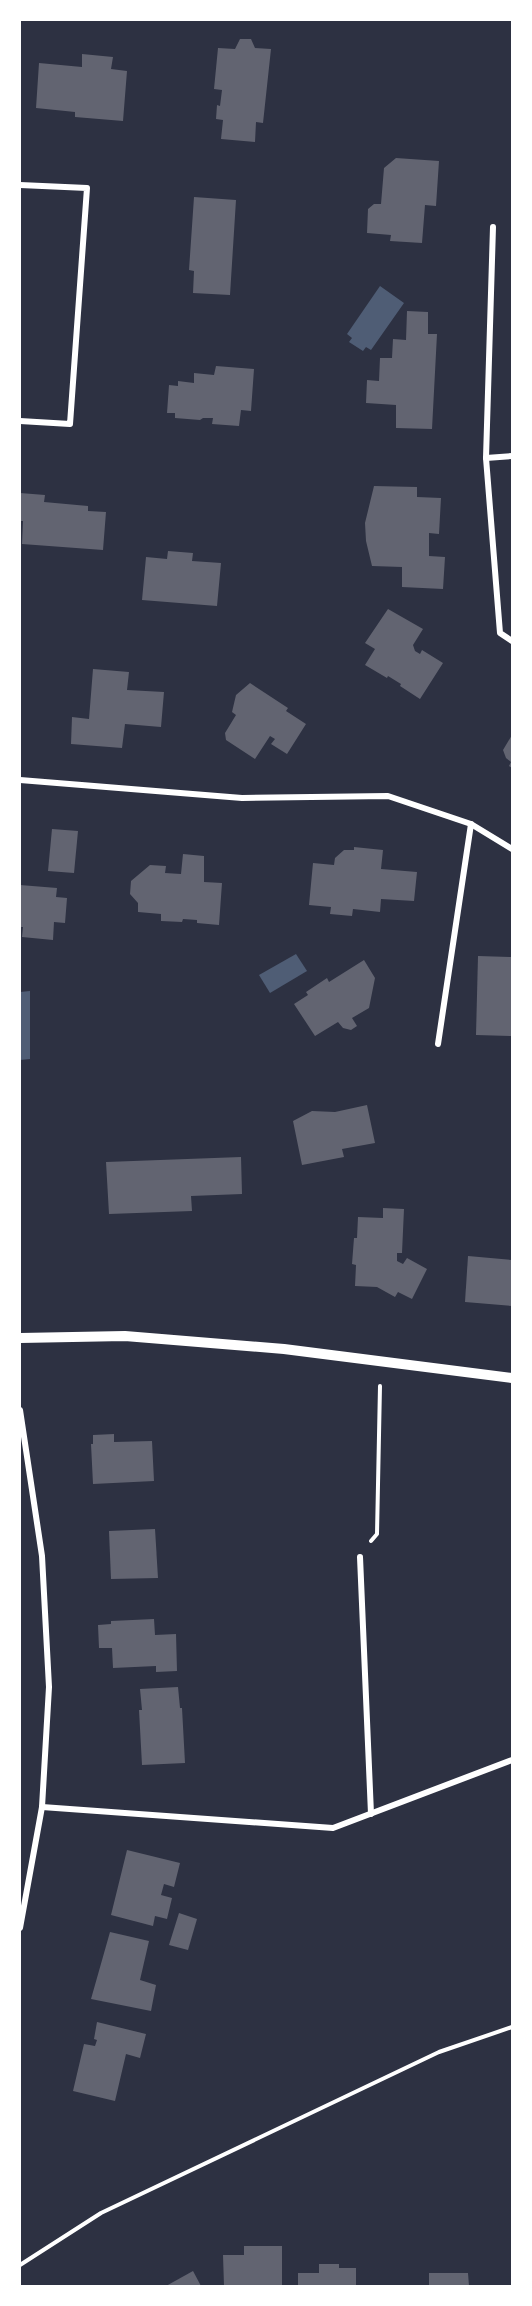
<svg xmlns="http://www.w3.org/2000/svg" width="532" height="2306" font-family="Inter,sans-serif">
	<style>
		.water { fill: #4f5d75 }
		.building { fill: #626471 }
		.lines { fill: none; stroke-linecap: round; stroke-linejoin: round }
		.path { stroke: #fff; stroke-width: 4 }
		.minor { stroke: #fff; stroke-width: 6 }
		.tertiary { stroke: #fff; stroke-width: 10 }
	</style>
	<rect width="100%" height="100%" fill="#2d3142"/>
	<!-- water -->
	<g class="water">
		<polygon points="380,286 404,303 371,350 366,347 363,351 349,342 352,338 347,334"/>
		<polygon points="296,954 307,971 270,993 259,975"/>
		<polygon points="30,991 30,1059 20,1060 20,992"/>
	</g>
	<!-- building -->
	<g class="building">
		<polygon points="240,39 251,39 255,48 271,49 263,123 256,122 255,142 221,139 223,120 216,119 217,105 220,106 222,90 214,89 218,48 235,49"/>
		<polygon points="82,54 113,57 111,69 127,71 123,121 75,117 75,112 36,108 39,63 82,67"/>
		<polygon points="396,158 439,161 436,206 425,205 422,243 390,241 391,235 367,233 368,209 374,204 381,204 384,168"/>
		<polygon points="194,197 236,200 230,295 193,293 194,271 189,270"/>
		<polygon points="407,311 428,312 428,334 437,334 432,429 396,428 396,405 366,403 367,380 379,381 380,358 392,358 393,339 406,340"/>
		<polygon points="216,366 254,369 251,411 241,410 239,426 212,424 213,418 203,418 200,420 175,418 175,413 167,413 169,385 178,386 178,381 194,383 194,373 214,375"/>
		<polygon points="374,486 417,487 417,497 441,498 439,534 429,533 429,556 445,557 443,589 402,587 402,567 372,566 366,541 365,523"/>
		<polygon points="20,493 45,495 44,502 88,506 88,511 106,512 103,550 22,544 23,521 20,521"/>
		<polygon points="168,551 193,553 192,561 221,563 217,606 142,600 146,557 167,559"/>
		<polygon points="388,609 423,629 413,645 415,651 420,654 422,650 443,663 420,699 400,686 401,684 388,676 387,678 365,665 375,649 365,643"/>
		<polygon points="93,669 129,672 127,690 164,692 161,727 125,724 122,748 71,744 72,717 89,719"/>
		<polygon points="250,683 288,708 286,711 306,724 287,754 271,744 275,739 270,736 255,759 226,740 225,733 236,715 232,712 236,695"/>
		<polygon points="512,735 512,768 509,766 511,762 506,758 503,750"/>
		<polygon points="52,829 78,831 74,873 48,871"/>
		<polygon points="354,847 383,850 381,869 417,872 414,901 381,899 380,912 353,909 352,916 330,914 331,907 309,905 313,863 334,865 335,858 344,850 354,850"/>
		<polygon points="183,854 204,856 204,882 222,883 219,925 197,923 197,920 183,919 182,922 161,921 161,914 138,912 138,903 130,894 131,881 150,865 166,866 165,873 181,874"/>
		<polygon points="20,885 57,888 56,897 67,898 65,923 54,922 53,940 22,937 23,927 20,927"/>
		<polygon points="478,956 512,957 512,1036 476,1035"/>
		<polygon points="364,960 375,978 369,1008 352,1018 357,1026 351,1030 343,1028 338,1022 315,1036 294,1004 308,995 306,992 327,978 329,982"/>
		<polygon points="367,1105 375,1143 342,1149 344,1157 302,1165 293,1121 312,1111 335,1112"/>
		<polygon points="241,1157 242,1194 191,1196 192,1211 109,1214 106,1162"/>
		<polygon points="383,1208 404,1209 402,1253 397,1253 397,1261 403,1264 407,1258 427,1269 412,1299 398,1292 395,1297 377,1287 355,1286 356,1265 352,1264 354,1238 357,1238 358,1217 383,1218"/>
		<polygon points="468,1256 512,1260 512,1306 465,1302"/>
		<polygon points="114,1434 114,1442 152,1441 154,1481 93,1484 91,1444 93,1444 93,1435"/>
		<polygon points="155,1529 158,1578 111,1579 109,1531"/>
		<polygon points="154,1619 155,1635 176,1634 177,1671 156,1672 156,1666 113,1668 112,1648 99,1648 98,1625 111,1624 111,1621"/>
		<polygon points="178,1687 180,1708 182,1708 185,1763 142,1765 139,1710 142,1710 140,1689"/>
		<polygon points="127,1850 180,1863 174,1887 164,1884 161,1895 172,1898 167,1919 155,1916 153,1926 111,1915"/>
		<polygon points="179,1913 197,1919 188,1950 169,1945"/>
		<polygon points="110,1932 149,1941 140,1980 156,1985 151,2011 91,1999"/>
		<polygon points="97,2022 146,2034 140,2058 126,2054 115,2101 73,2091 84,2044 95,2046 97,2040 94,2039"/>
		<polygon points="244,2246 282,2246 282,2286 224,2286 223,2255 244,2255"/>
		<polygon points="319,2264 339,2264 339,2268 356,2268 356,2286 298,2286 298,2273 319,2273"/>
		<polygon points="193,2271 201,2286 166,2286"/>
		<polygon points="429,2273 468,2273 469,2286 429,2286"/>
	</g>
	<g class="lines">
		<!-- path -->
		<g class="path">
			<polyline points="371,1541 377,1534 380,1386"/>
			<polyline points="20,2265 101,2213 439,2052 512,2027"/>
		</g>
		<!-- minor -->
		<g class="minor">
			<polyline points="20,185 87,188 70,424 20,421"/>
			<polyline points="493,227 486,458 500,633 512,641"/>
			<polyline points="486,458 512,456"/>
			<polyline points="20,780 242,798 388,796 471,824 512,849"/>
			<polyline points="438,1044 471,824"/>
			<polyline points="20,1410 42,1556 49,1687 42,1807 20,1928"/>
			<polyline points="360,1557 371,1814"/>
			<polyline points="42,1807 333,1828 512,1760"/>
		</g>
		<!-- tertiary -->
		<polyline class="tertiary" points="20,1338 125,1336 284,1349 512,1378"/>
	</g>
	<!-- border -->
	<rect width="532" height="2306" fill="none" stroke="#ffffff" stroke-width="42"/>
</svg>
